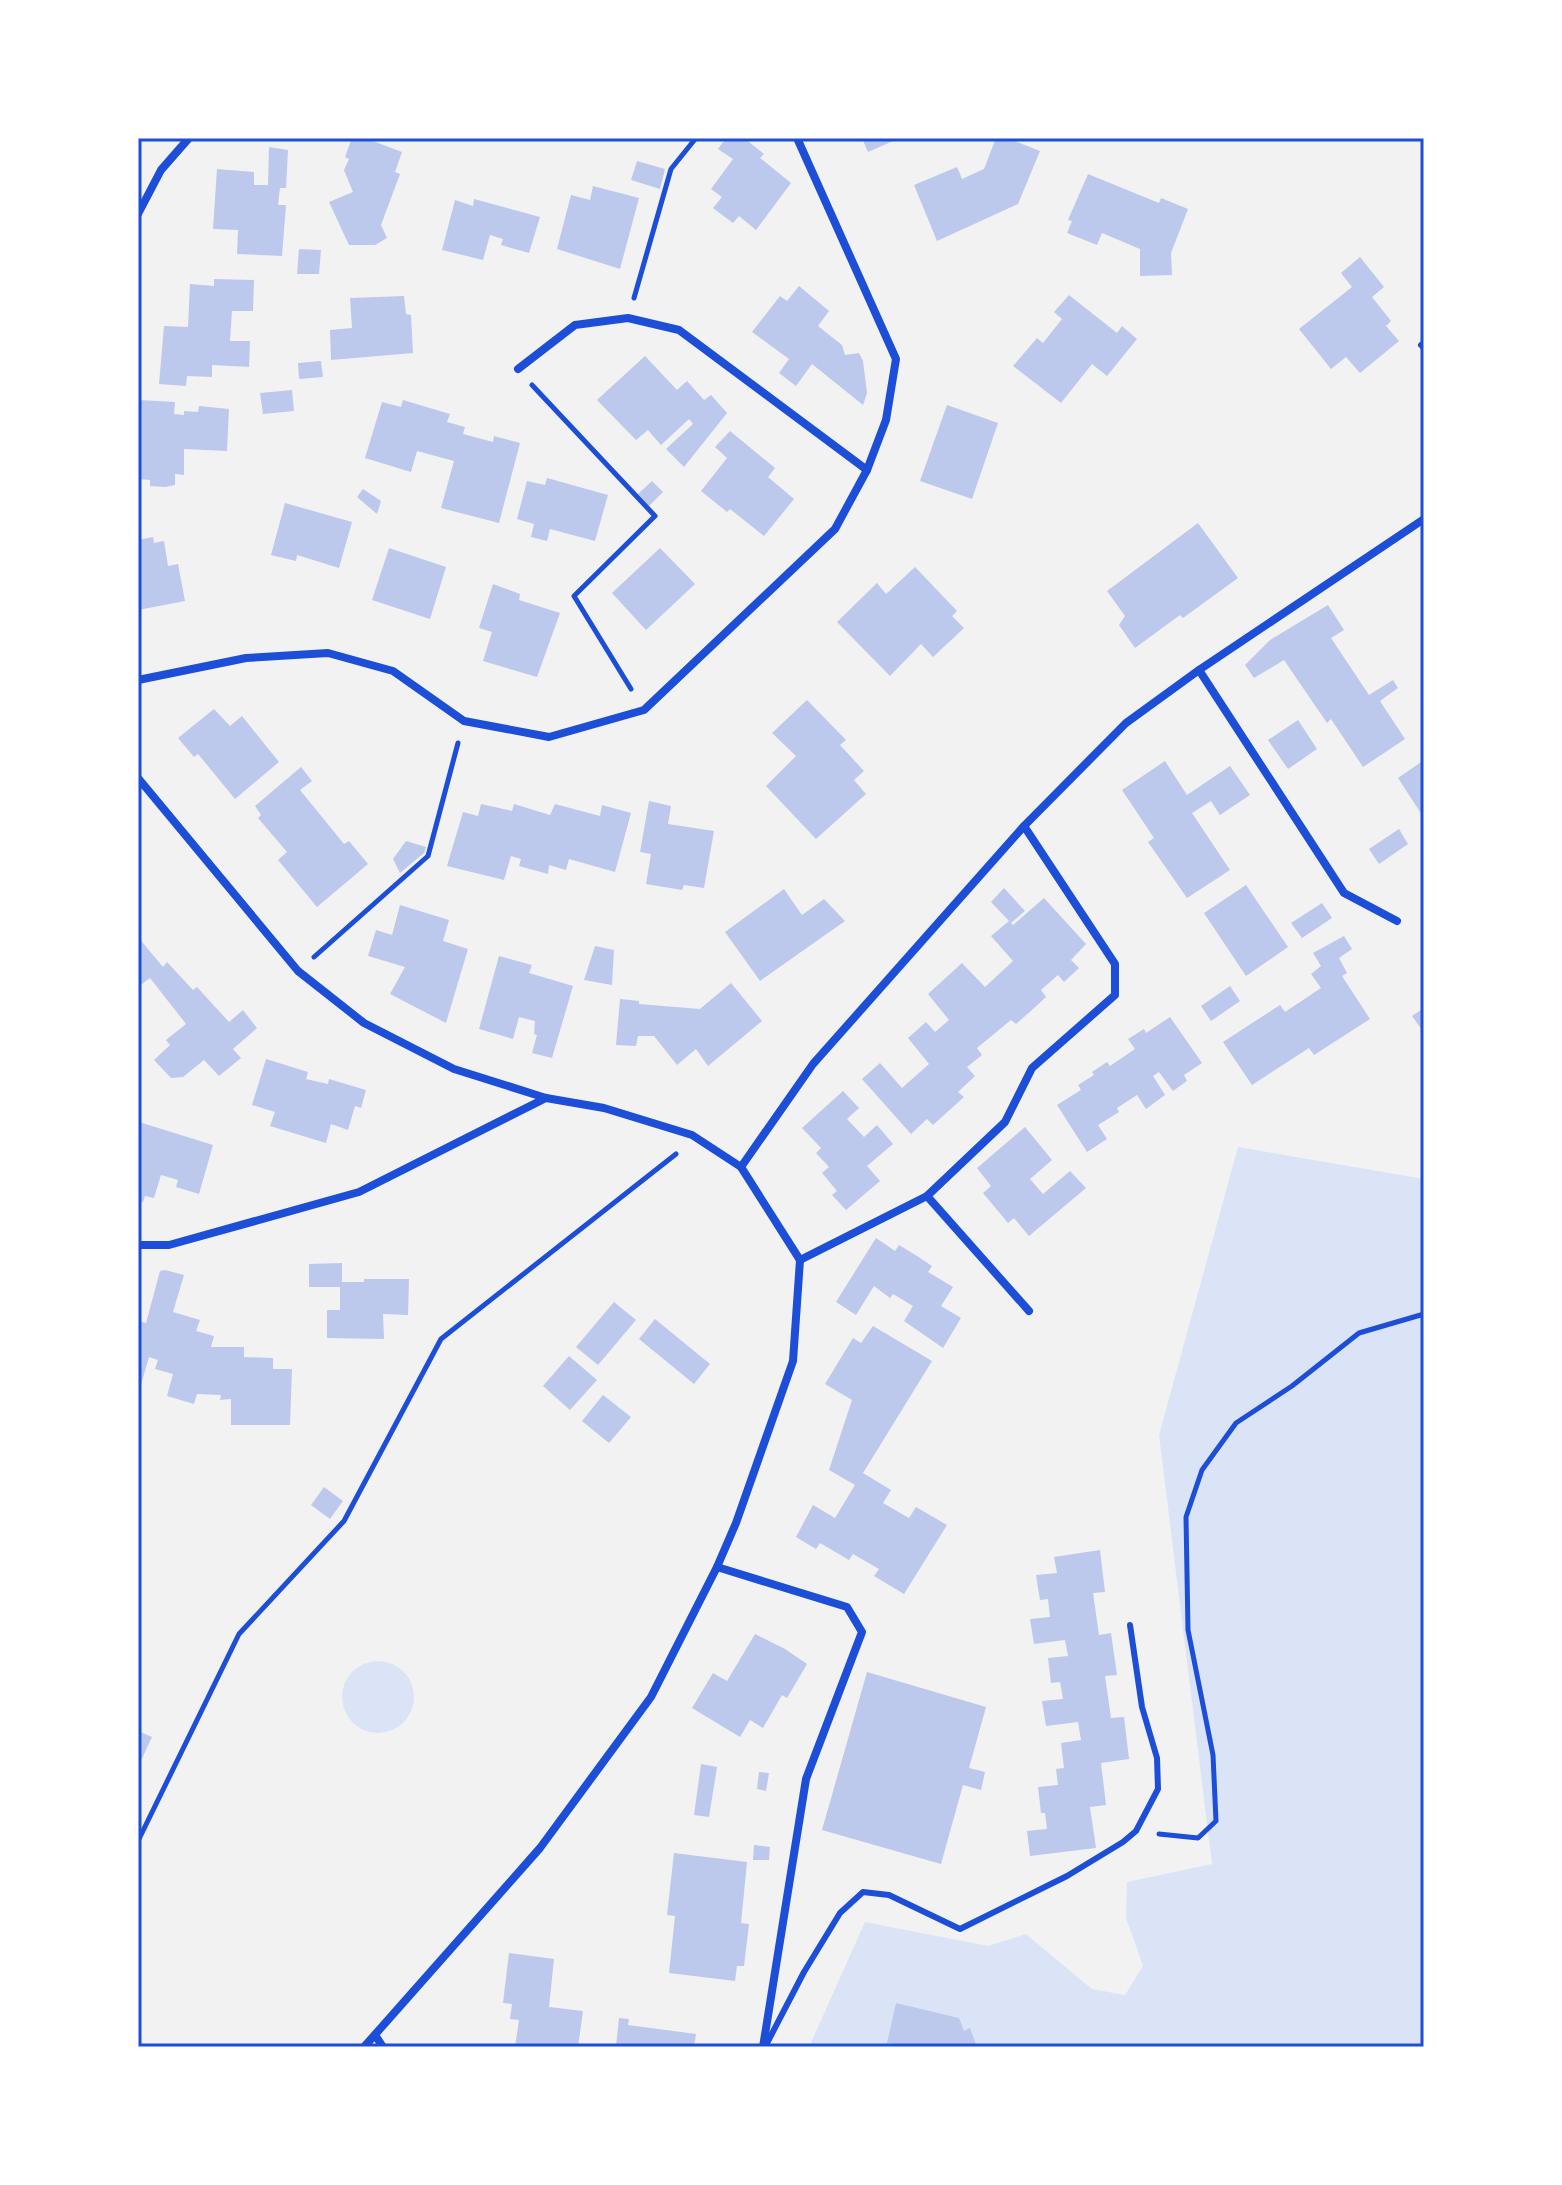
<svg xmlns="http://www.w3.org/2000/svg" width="1562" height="2185" font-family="'Fira Sans Condensed',sans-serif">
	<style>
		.green { fill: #dbe4f7 }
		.building { fill: #bdc9ec }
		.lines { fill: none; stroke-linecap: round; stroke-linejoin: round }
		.path { stroke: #1d4ed8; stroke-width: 5 }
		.service { stroke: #1d4ed8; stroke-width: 6 }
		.minor { stroke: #1d4ed8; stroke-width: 8 }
		.neatline { fill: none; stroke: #1d4ed8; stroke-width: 3 }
	</style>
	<rect width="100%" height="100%" fill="#f2f2f2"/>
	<!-- green -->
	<g class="green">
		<polygon points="1238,1147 1424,1179 1424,2047 809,2047 865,1922 988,1946 1026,1934 1092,1989 1125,1995 1143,1966 1126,1918 1127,1882 1212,1864 1159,1435"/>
		<circle cx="378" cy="1697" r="36"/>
	</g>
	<!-- building -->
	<g class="building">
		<polygon points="352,138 365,138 402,152 395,172 400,174 381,225 387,238 375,245 349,245 329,202 353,192 344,170 349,159 345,157"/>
		<polygon points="726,138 744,138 764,154 760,158 791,183 756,230 739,216 733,223 713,208 722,197 711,189 733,159 718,149"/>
		<polygon points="862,138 900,138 868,152"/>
		<polygon points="996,138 1007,138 1040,151 1018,204 937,241 914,185 957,167 962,179 984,169"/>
		<polygon points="269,147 288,150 286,188 280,188 278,205 286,205 282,256 237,254 238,230 213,229 217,169 254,172 254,185 268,185"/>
		<polygon points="637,161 665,169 660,189 631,180"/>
		<polygon points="1088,174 1159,203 1161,198 1188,209 1171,253 1172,275 1140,276 1140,249 1102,233 1097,245 1067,233 1072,221 1068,220"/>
		<polygon points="593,186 639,198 620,269 557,249 571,195 590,200"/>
		<polygon points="474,199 540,217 529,253 501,245 503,239 490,235 483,260 442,250 455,200 473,206"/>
		<polygon points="299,249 321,250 319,274 297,274"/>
		<polygon points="1360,257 1384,287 1372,297 1391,321 1386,326 1399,341 1360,373 1346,357 1331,369 1299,329 1352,287 1341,273"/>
		<polygon points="214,279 254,280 253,311 232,311 230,341 250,341 249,367 212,365 212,377 187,376 186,386 159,384 164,326 188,327 190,284 214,286"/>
		<polygon points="799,286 829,311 818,326 842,345 845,355 859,353 863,361 867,393 863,405 812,364 796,386 779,373 789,359 752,332 780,296 787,301"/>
		<polygon points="1069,295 1117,333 1122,326 1137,339 1107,376 1092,364 1061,403 1013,366 1037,338 1043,343 1062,319 1054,312"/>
		<polygon points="404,296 406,314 411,315 413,353 331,360 330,330 352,328 350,298"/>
		<polygon points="645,356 677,390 687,381 704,400 711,395 727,413 684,467 666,449 693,424 689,419 661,445 648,430 636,440 597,400"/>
		<polygon points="321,361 323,377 299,379 298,363"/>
		<polygon points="292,390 294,411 263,414 260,393"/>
		<polygon points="138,400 175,402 174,414 184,415 184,411 198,412 199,406 229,409 227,451 184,449 184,475 175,474 175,485 165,487 150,486 150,480 138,479"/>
		<polygon points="403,400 450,414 447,422 465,427 463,434 493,442 494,436 520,443 499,523 441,508 454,461 417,451 411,472 365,458 382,402 401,407"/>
		<polygon points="947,405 998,423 972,499 920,481"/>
		<polygon points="730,431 775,468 768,477 794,499 764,536 730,509 727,512 701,491 727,458 715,447"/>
		<polygon points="547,478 608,495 595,541 550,529 547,541 531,537 534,524 517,519 527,481 545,485"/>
		<polygon points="652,481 663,492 649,506 638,494"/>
		<polygon points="363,489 381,501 377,514 357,497"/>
		<polygon points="285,503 352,522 339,568 297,555 296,561 271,555"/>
		<polygon points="1198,523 1238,578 1183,618 1180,615 1135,648 1119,625 1125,616 1107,591"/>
		<polygon points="153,537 154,543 164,541 168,566 178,564 185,601 138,610 138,540"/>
		<polygon points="389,548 446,567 430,619 372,600"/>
		<polygon points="660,548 695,584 646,630 612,593"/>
		<polygon points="915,567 957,611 952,616 964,628 933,657 921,644 890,676 837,622 877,583 886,594"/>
		<polygon points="493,584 520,594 519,600 560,613 537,677 483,661 492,632 479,628"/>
		<polygon points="1328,605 1344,630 1331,638 1369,695 1393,680 1398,688 1380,701 1405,739 1363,767 1331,719 1327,723 1284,660 1254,678 1245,665 1270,640"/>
		<polygon points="807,700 846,740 840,745 864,771 854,780 866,794 816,839 766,786 796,756 772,733"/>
		<polygon points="214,709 230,726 242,716 279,762 235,799 198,754 194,757 178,738"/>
		<polygon points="1298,720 1317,749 1288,769 1268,740"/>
		<polygon points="1424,760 1424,818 1398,778"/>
		<polygon points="1165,761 1187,795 1230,766 1250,795 1220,815 1211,801 1192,813 1230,870 1187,898 1148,842 1154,838 1122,790"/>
		<polygon points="301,767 312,781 300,790 344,844 349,841 368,864 317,907 278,860 287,852 258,818 261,815 255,806"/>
		<polygon points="649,801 671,806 668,824 714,831 704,888 684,885 682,890 646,884 651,854 640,852"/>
		<polygon points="481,804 512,811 514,804 550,815 555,804 600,816 602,805 631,813 615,872 569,859 566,870 549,865 548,874 519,866 521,859 511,856 504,880 447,866 463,812 478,816"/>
		<polygon points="1399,829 1408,844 1379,864 1369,849"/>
		<polygon points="406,841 426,847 424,853 400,873 393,859"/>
		<polygon points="1246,885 1288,947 1246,976 1204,913"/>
		<polygon points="1004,888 1025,911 1011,923 1013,925 1044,898 1086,944 1071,960 1079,968 1064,982 1058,975 1041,990 1046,997 1032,1010 1016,1024 1011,1020 977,1048 982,1055 967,1067 975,1076 958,1092 964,1097 933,1125 927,1119 911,1134 862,1079 880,1063 902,1088 929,1064 908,1038 926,1022 935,1032 949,1020 928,994 962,963 985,987 1013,961 991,936 1009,921 991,902"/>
		<polygon points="784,889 802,915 824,899 845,921 760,981 725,932"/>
		<polygon points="1322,903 1332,918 1302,938 1291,923"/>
		<polygon points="400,905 449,920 443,941 468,949 446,1023 390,994 405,967 368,956 376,930 392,935"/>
		<polygon points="1344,936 1352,949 1339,958 1347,973 1342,976 1370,1019 1314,1055 1309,1048 1252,1085 1223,1042 1280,1005 1285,1012 1321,988 1311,974 1321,966 1313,953"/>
		<polygon points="138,937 163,967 167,962 193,990 197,987 229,1022 243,1010 257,1028 233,1049 241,1058 219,1076 204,1060 183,1077 171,1078 154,1060 170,1045 166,1040 186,1024 150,978 138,987"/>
		<polygon points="595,946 614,950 612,985 584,980"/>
		<polygon points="499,956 532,965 529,973 573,986 552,1058 532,1053 537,1035 534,1034 535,1021 519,1017 513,1039 479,1029"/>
		<polygon points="731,983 762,1021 708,1066 696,1049 677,1065 654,1036 638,1036 636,1046 616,1045 620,999 639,1001 639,1004 700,1009"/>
		<polygon points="1230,986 1240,1001 1211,1021 1201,1006"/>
		<polygon points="1424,1008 1424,1038 1420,1031 1422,1030 1412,1016"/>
		<polygon points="1170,1017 1202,1063 1184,1075 1187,1081 1173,1091 1159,1072 1153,1076 1165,1095 1146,1109 1137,1095 1117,1108 1119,1112 1098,1125 1107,1139 1087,1152 1057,1105 1081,1090 1078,1085 1094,1075 1092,1072 1107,1062 1110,1066 1135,1049 1128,1039 1144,1029 1146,1033"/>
		<polygon points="266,1059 308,1072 306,1079 328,1084 329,1079 366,1090 361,1108 355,1106 348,1130 331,1124 326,1143 270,1126 275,1112 252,1105"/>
		<polygon points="843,1091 859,1108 847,1119 864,1137 877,1125 893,1144 867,1166 880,1181 846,1210 832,1195 837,1191 822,1173 829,1167 816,1153 821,1148 802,1128"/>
		<polygon points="139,1122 213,1145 199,1194 176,1187 178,1180 161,1175 154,1198 145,1196 143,1202 138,1201"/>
		<polygon points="1025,1127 1052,1160 1030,1179 1043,1194 1070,1171 1086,1188 1029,1236 1014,1218 1008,1223 983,1193 991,1186 977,1168"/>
		<polygon points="876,1238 895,1251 899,1245 917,1256 932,1266 928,1272 953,1287 941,1306 961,1318 943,1348 904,1321 913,1306 893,1294 890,1298 874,1286 856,1315 836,1302"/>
		<polygon points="342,1263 342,1282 364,1282 364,1279 409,1279 408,1315 383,1314 384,1339 327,1338 327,1310 340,1310 340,1287 309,1287 309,1264"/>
		<polygon points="165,1270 184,1275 173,1312 200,1320 196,1331 214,1336 211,1347 244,1347 244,1357 273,1358 273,1369 292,1369 290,1425 231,1425 231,1399 220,1400 221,1395 197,1394 194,1404 167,1396 173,1374 155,1369 158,1360 149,1357 138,1395 138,1321 146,1323 160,1271"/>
		<polygon points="614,1302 636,1320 598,1365 576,1347"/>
		<polygon points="655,1319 710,1364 694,1384 639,1339"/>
		<polygon points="873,1326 932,1361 863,1473 891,1490 883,1503 909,1518 916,1507 947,1525 904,1594 874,1576 879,1569 853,1554 849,1560 820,1543 816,1549 796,1537 813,1505 835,1518 855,1485 829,1470 852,1400 825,1384 853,1338 861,1343"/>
		<polygon points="569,1356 597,1380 570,1410 543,1386"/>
		<polygon points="603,1395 631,1417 609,1443 582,1421"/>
		<polygon points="324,1487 343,1501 330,1519 311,1505"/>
		<polygon points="1100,1550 1105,1592 1093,1593 1099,1635 1111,1633 1117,1675 1105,1676 1111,1718 1124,1717 1129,1759 1101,1763 1106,1805 1090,1807 1096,1848 1030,1856 1027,1831 1047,1829 1045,1813 1041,1813 1038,1787 1058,1785 1056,1769 1064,1768 1061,1743 1081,1740 1078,1722 1046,1726 1042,1701 1063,1699 1060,1682 1051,1683 1048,1658 1068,1656 1065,1640 1034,1644 1030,1619 1050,1617 1048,1599 1040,1600 1036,1575 1057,1573 1054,1557"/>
		<polygon points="755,1634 785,1649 807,1664 787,1698 782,1695 763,1728 750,1720 740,1737 692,1708 713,1673 727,1681"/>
		<polygon points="867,1672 986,1707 969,1768 985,1772 981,1790 963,1785 941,1864 822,1830"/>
		<polygon points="138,1731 152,1737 138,1767"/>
		<polygon points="701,1764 717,1767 709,1817 694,1815"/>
		<polygon points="759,1772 769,1773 766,1791 757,1789"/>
		<polygon points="754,1845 770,1847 769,1860 753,1860"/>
		<polygon points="674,1853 747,1862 741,1923 749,1924 744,1966 737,1966 735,1981 669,1973 675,1916 667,1915"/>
		<polygon points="509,1953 554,1959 549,2007 583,2011 578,2047 515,2047 519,2020 510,2019 512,2004 503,2003"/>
		<polygon points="896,2003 959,2018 964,2031 970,2028 977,2047 914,2047 887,2043"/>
		<polygon points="619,2018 629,2019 628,2025 696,2034 694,2047 616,2047"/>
	</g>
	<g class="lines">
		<!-- path -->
		<g class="path">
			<polyline points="634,298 671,169 696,138"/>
			<polyline points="532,385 655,516 574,596 631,689"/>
			<polyline points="314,957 428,856 458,743"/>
			<polyline points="1159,1834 1198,1838 1216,1821 1213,1755 1188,1630 1186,1517 1202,1470 1236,1423 1292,1386 1359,1333 1424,1314"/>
			<polyline points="138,1841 239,1634 344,1521 441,1339 676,1154"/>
		</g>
		<!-- service -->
		<g class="service">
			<polyline points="1421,345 1424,348"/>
			<polyline points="765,2047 804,1972 840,1913 863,1892 889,1895 960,1929 1067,1876 1123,1842 1136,1831 1158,1789 1157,1758 1142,1707 1130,1625"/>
		</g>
		<!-- minor -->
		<g class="minor">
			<polyline points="138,214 161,170 189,138"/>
			<polyline points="518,369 575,325 628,318 679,330 867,470"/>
			<polyline points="1199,670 1344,893 1397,921"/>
			<polyline points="138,680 246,658 328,653 393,671 464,721 549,737 644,710 835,529 867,470 886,420 896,359 797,138"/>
			<polyline points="138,778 298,971 364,1023 454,1069 546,1098 604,1108 692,1135 741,1167 800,1260 793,1361 736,1523 717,1567 651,1697 540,1848 364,2047"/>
			<polyline points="741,1167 813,1064 1024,826 1126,723 1199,670 1424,519"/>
			<polyline points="927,1196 1029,1311"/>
			<polyline points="138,1245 169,1245 359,1192 546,1098"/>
			<polyline points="800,1260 927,1196 1005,1122 1032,1068 1115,995 1115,964 1024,826"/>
			<polyline points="717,1567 847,1607 862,1632 806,1779 763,2047"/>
			<polyline points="375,2035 383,2047"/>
		</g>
	</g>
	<!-- border -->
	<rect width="1562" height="2185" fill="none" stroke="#ffffff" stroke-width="280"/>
	<rect x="140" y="140" width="1282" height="1905" class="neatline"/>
</svg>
